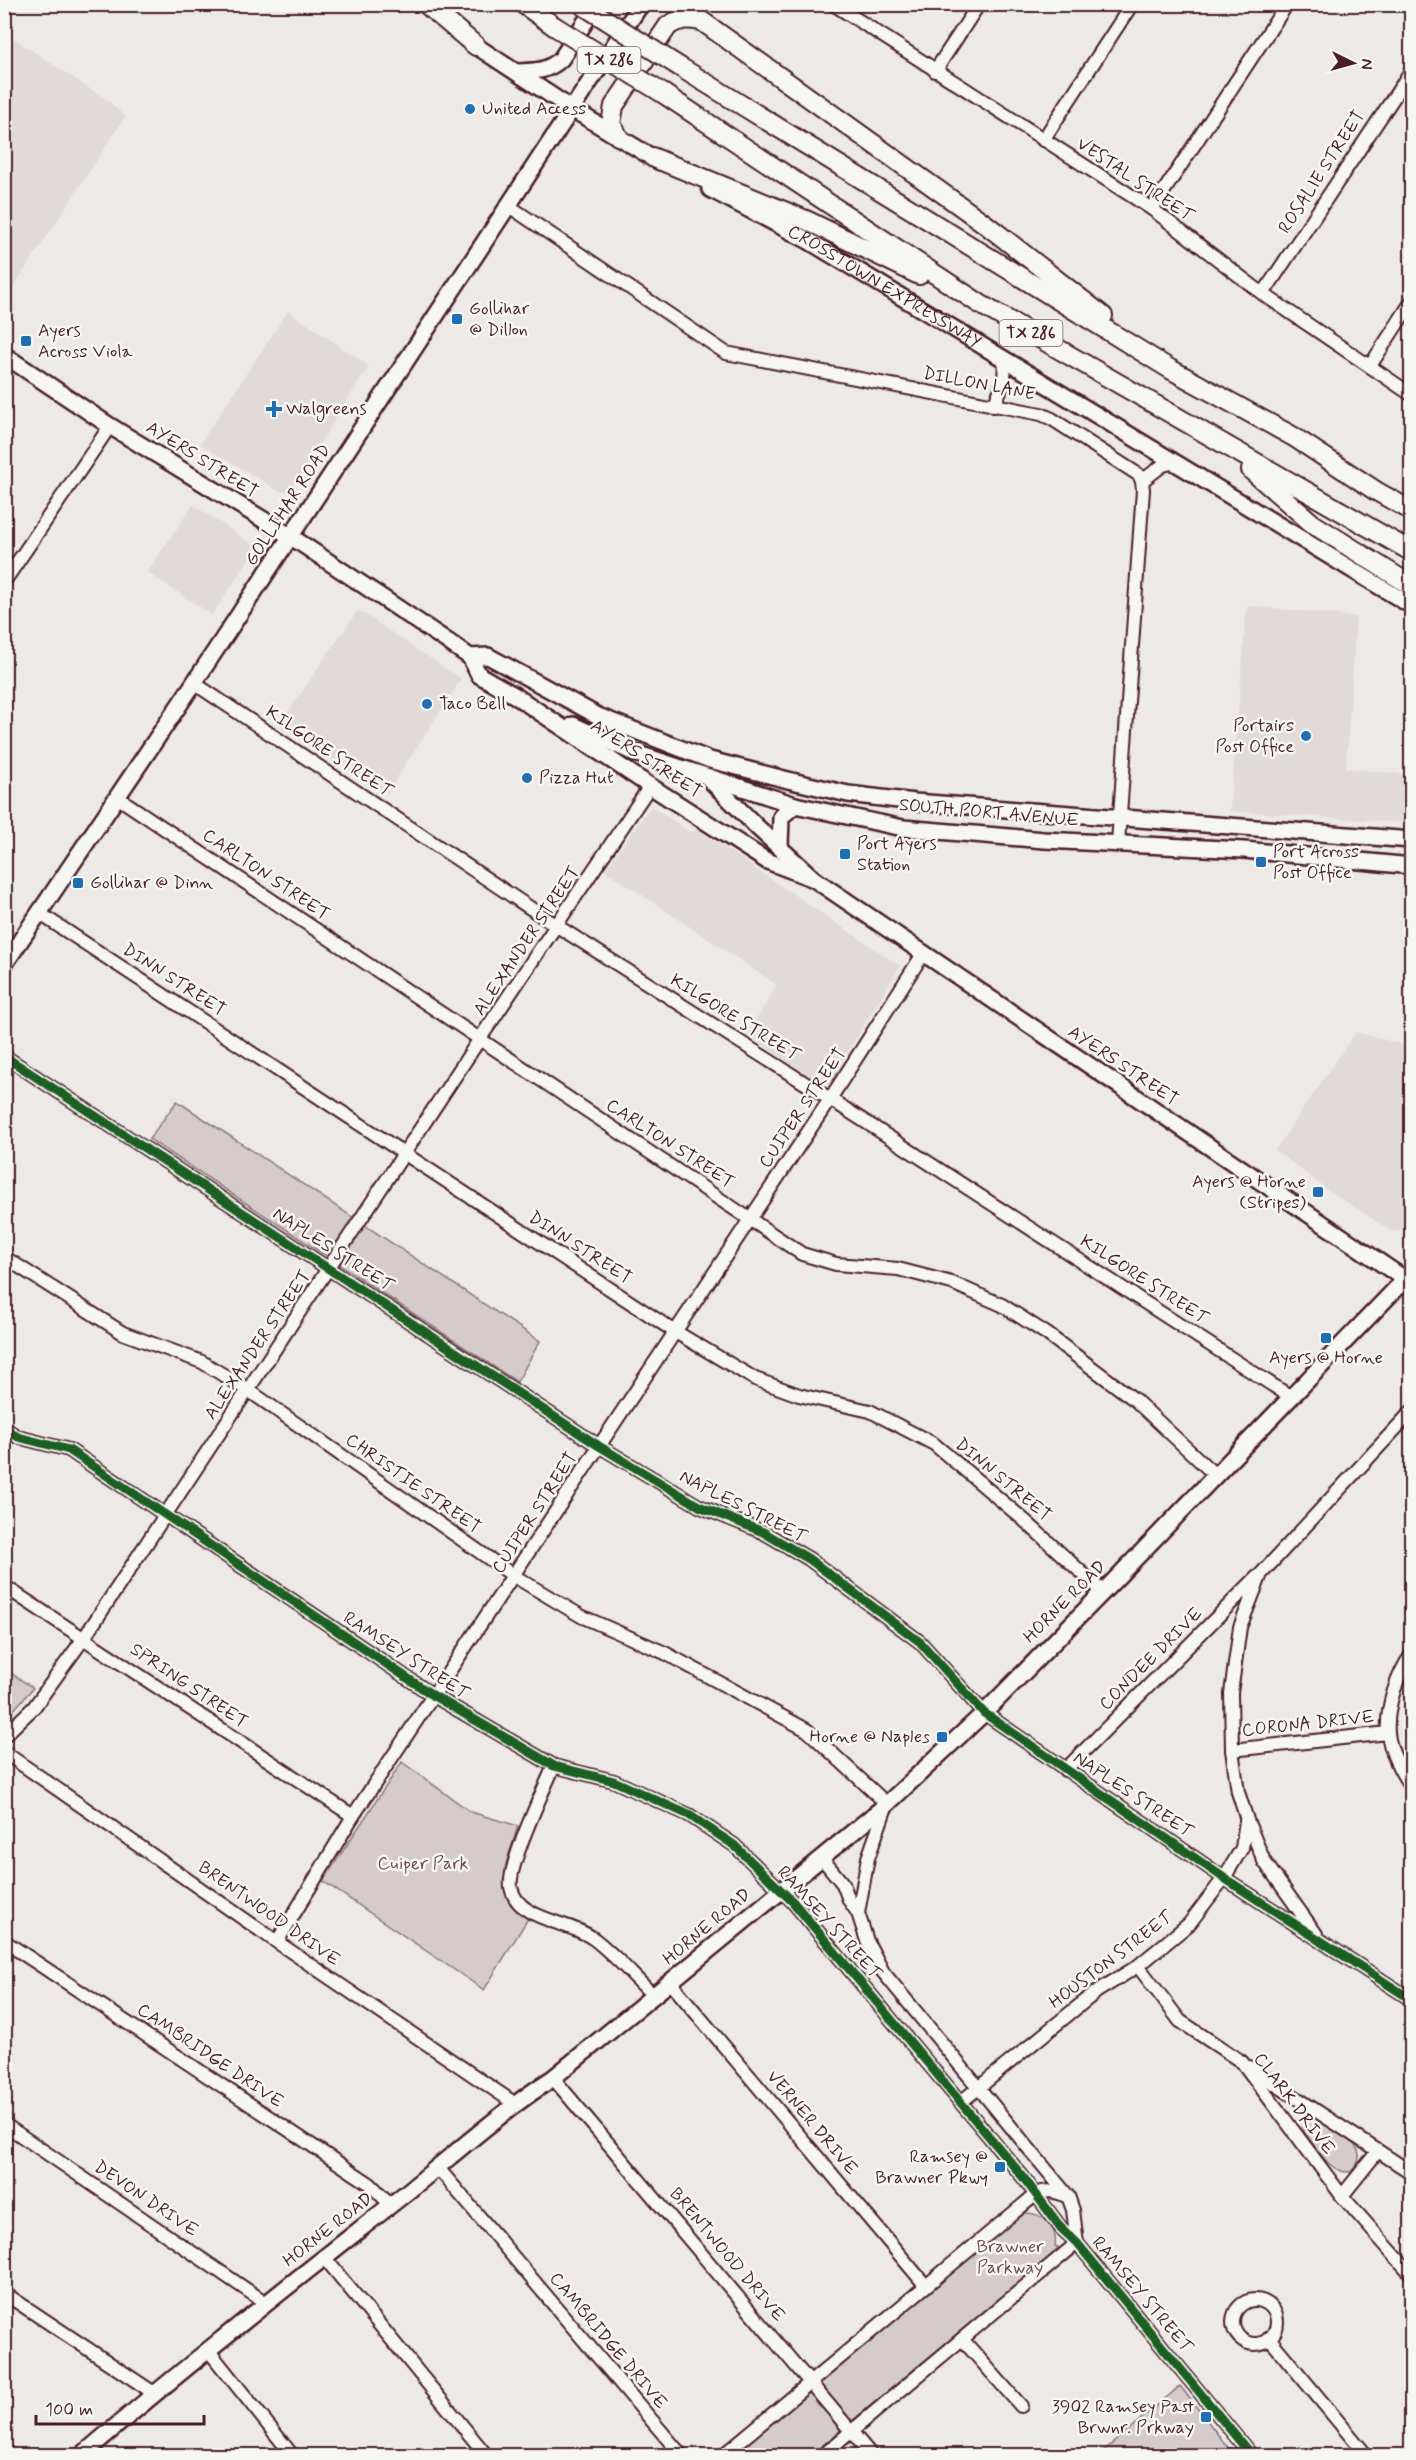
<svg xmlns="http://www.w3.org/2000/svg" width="1416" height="2460" font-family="Mynerve,sans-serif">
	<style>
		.built { fill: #e0dad8 }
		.green { fill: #d4cbca; stroke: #8f757a; stroke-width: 1.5 }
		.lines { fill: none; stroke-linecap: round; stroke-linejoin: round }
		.minor-casing { stroke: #4a1f2b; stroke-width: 16 }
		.major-casing { stroke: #4a1f2b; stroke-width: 20 }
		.highway-casing { stroke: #4a1f2b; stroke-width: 22 }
		.minor { stroke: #f6f6f2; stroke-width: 12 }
		.major { stroke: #f6f6f2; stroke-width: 15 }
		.highway { stroke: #f6f6f2; stroke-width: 18 }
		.highway-bridge-casing { stroke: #4a1f2b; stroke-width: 22; stroke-linecap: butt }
		.highway-bridge { stroke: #f6f6f2; stroke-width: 18 }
		.cycleway-casing { stroke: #f6f6f2; stroke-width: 13 }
		.cycleway { stroke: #1b5e20; stroke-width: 9 }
		.poi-dot { fill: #1f6fb2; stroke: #f6f6f2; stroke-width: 2 }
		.labels { text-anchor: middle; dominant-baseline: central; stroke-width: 5; stroke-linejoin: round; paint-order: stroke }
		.shield { fill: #f6f6f2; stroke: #7e6067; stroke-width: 1.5 }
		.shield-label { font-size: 16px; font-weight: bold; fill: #4a1f2b }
		.poi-label { font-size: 18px; fill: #4a1f2b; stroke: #f6f6f2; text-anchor: start }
		.street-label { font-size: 18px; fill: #4a1f2b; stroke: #f6f6f2 }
		.park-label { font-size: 18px; fill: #6c4a53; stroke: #f6f6f2 }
	</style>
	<rect width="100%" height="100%" fill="#ece9e6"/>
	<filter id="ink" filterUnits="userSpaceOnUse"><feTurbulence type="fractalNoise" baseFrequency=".0167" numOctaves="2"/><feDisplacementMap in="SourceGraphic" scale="12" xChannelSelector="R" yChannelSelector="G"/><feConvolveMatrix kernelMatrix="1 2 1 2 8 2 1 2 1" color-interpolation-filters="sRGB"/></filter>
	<g filter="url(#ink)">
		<!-- built -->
		<g class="built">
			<polygon points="5,33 110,102 125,117 5,300"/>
			<polygon points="288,311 369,366 289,492 279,491 200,444"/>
			<polygon points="193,505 257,547 212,615 147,572"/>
			<polygon points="1247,606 1356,617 1346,768 1410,775 1411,749 1411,823 1230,811"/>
			<polygon points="358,610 461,679 387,793 279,725"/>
			<polygon points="651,806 691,833 696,829 900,966 828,1084 819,1083 748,1034 777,985 605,870"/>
			<polygon points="1356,1032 1411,1047 1411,1227 1393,1232 1328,1190 1275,1150"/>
		</g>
		<!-- green -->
		<g class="green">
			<polygon points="177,1101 540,1341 517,1382 149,1139"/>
			<polygon points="5,1669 33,1688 5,1720 4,1720"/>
			<polygon points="402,1762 471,1812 518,1826 506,1864 505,1880 529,1917 484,1990 323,1881"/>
			<path d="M1311 2117H1317C1335 2130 1378 2149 1350 2172 1329 2174 1316 2146 1304 2132L1303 2125Z"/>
			<path d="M1023 2213C1043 2212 1058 2226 1055 2246L1058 2247 1053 2254 811 2455 732 2456Z"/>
			<polygon points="1180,2386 1234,2455 1099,2455"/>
		</g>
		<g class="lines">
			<!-- minor casing -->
			<g class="minor-casing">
				<g id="minor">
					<polyline points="833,4 1152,209 1263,294 1412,395"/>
					<polyline points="935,71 979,4"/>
					<polyline points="1043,140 1132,4"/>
					<polyline points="509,206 726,353 1041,414 1052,419 1139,475 1142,481 1143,490 1118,843"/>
					<polyline points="1152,209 1287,4"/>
					<polyline points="1263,294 1412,70"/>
					<polyline points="1370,366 1412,301"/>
					<polyline points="994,406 1004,381 1005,359"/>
					<polyline points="1142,481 1163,465 1176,462"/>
					<polyline points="4,582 110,426"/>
					<polyline points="194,683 557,926 830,1099 1291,1397"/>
					<polyline points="117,797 802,1254 836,1264 898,1269 952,1283 1002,1305 1047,1334 1135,1400 1215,1475"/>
					<polyline points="39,913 674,1331 755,1379 799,1395 870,1411 934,1444 1024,1520 1103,1592"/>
					<polyline points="4,1056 599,1446 699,1506 763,1532 809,1559 920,1642 984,1713 1224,1878 1412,2000"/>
					<polyline points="4,1257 123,1333 202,1362 248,1390 514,1576 581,1616 665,1653 807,1730 887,1804 868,1858 858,1913"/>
					<polyline points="4,1428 18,1437 69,1450 434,1696 554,1766 614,1781 689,1815 734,1845 793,1902 1023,2177 1061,2228 1077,2243 1252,2456"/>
					<polyline points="4,1586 353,1816"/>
					<path d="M1412 1654C1397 1674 1386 1708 1388 1733 1390 1753 1401 1772 1412 1789"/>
					<polyline points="4,1736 34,1707 84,1638 479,1040 650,786"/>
					<polyline points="1232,1750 1388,1733"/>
					<polyline points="4,1752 277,1942 514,2103"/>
					<path d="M554 1766C544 1789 507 1866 511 1887 517 1921 571 1921 594 1939 615 1955 634 1977 654 1996"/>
					<polyline points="1065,1770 1257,1577"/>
					<polyline points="821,1857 843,1884 849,1900 858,1913 867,1941 883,1972 1068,2196 1073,2210 1077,2243"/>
					<polyline points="1316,1934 1264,1861 1247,1820 1238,1792 1232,1750 1231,1693 1240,1627 1261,1574 1412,1411"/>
					<polyline points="4,1941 370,2184 391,2205"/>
					<polyline points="277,1942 353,1816 830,1099 923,954"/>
					<polyline points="1138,1966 1180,2021 1242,2062 1342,2196 1412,2275"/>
					<polyline points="670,1982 926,2286"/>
					<polyline points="1249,2067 1412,2173"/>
					<polyline points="553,2078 872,2456"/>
					<polyline points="961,2102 1096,1992 1138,1966 1189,1924 1224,1878 1242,1848 1246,1821"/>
					<polyline points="4,2124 266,2303"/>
					<polyline points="438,2168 682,2456"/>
					<polyline points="1342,2196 1378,2151"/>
					<polyline points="324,2257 487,2456"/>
					<polyline points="4,2293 154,2393"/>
					<circle cx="1255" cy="2322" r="22"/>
					<polyline points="1269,2338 1367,2456"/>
					<polyline points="962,2339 1021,2406"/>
					<polyline points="209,2351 293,2456"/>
					<path d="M722 2456 1035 2195C1046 2189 1055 2191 1066 2196"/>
					<polyline points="822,2456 1077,2243"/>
				</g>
			</g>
			<!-- major casing -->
			<g class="major-casing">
				<g id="major">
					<polyline points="467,40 572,109 660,162"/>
					<path d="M517 72C534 71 547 72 561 59L597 4"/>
					<path id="s1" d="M710 189 809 241 1412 606"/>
					<polyline points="4,355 110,426 290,536 444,639 470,657 479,675 514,695 650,786 767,861 814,879"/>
					<polyline points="470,657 488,656 598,716 710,760 792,781 848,794 915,802 1412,840"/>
					<polyline points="573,725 632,752 795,805 903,828 1044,840 1244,850 1412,866"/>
					<polyline points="708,778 757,827 814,879 1412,1284"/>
					<polyline points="780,847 781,817 795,805"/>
					<polyline points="4,965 194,683 641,4"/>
					<path d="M81 2456C182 2369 287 2287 392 2204 446 2162 496 2115 553 2078L887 1804 984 1713 1103 1592 1412 1272"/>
				</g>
			</g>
			<!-- highway casing -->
			<g class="highway-casing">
				<g id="highway">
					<polyline points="426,4 476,46"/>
					<polyline points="523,4 554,26"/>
					<polyline points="678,4 984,223 1103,316"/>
					<polyline points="680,67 1170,369 1294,437 1376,491 1412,511"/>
					<polyline points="664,94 980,304 1412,552"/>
					<path d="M618 136 611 124 614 106 668 26C679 18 688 19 701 21"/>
					<polyline points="652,157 806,220 919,275"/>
					<polyline points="1251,470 1313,524 1412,586"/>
				</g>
			</g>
			<!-- minor -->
			<use href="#minor" class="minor"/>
			<!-- major -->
			<use href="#major" class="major"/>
			<!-- highway -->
			<use href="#highway" class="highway"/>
			<!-- highway-bridge casing -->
			<g class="highway-bridge-casing">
				<g id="highway-bridge">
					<polyline points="581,4 680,67"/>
					<polyline points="554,26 664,94"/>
				</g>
			</g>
			<!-- highway-bridge -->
			<use href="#highway-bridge" class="highway-bridge"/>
			<!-- cycleway casing -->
			<g class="cycleway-casing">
				<g id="cycleway">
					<polyline points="4,1056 599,1446 699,1506 763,1532 809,1559 920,1642 984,1713 1224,1878 1412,2000"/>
					<polyline points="4,1428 18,1437 69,1450 434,1696 554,1766 614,1781 689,1815 734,1845 793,1902 1023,2177 1061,2228 1077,2243 1252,2456"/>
				</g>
			</g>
			<!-- cycleway -->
			<use href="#cycleway" class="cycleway"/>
		</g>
	</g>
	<!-- markers -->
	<g class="poi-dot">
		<circle cx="470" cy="109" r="6"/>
		<rect x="451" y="313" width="12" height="12" rx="3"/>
		<rect x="20" y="335" width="12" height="12" rx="3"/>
		<path d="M271 400h6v6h6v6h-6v6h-6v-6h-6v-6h6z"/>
		<circle cx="427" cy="704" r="6"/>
		<circle cx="1306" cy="736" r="6"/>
		<circle cx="527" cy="778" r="6"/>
		<rect x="839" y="848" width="12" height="12" rx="3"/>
		<rect x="1255" y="856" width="12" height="12" rx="3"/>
		<rect x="72" y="877" width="12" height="12" rx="3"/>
		<rect x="1312" y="1186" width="12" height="12" rx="3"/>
		<rect x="1320" y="1332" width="12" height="12" rx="3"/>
		<rect x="936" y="1731" width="12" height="12" rx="3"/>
		<rect x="994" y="2161" width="12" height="12" rx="3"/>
		<rect x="1200" y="2411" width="12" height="12" rx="3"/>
	</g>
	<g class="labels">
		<!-- shield labels -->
		<g class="shield">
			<rect x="577.5" y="47" width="63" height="26" rx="4.5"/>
			<rect x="999.5" y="320" width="63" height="26" rx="4.5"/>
		</g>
		<g class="shield-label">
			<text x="609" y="60">TX 286</text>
			<text x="1031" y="333">TX 286</text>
		</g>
		<!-- poi labels -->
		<g class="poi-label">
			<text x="482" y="109">United Access</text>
			<text x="469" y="309">Gollihar<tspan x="469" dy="21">@ Dillon</tspan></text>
			<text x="38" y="331">Ayers<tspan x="38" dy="21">Across Viola</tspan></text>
			<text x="286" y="409">Walgreens</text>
			<text x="439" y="704">Taco Bell</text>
			<text x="1294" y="726" text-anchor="end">Portairs<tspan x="1294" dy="21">Post Office</tspan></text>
			<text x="539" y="778">Pizza Hut</text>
			<text x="857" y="844">Port Ayers<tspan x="857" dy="21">Station</tspan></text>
			<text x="1273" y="852">Port Across<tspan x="1273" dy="21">Post Office</tspan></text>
			<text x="90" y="883">Gollihar @ Dinn</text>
			<text x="1306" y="1182" text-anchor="end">Ayers @ Horne<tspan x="1306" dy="21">(Stripes)</tspan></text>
			<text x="1326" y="1358" text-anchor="middle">Ayers @ Horne</text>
			<text x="930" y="1737" text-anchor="end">Horne @ Naples</text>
			<text x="988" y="2157" text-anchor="end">Ramsey @<tspan x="988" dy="21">Brawner Pkwy</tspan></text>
			<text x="1194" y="2407" text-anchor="end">3902 Ramsey Past<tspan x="1194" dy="21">Brwnr. Prkway</tspan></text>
		</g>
		<!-- street labels -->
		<g class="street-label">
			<text transform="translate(1322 172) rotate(-57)">ROSALIE STREET</text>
			<text transform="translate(1135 180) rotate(34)">VESTAL STREET</text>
			<text stroke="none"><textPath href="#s1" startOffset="200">CROSSTOWN EXPRESSWAY</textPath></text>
			<text transform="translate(979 384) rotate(11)">DILLON LANE</text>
			<text transform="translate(202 460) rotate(32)">AYERS STREET</text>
			<text transform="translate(288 505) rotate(-57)">GOLLIHAR ROAD</text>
			<text transform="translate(329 752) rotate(34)">KILGORE STREET</text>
			<text transform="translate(646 759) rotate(33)">AYERS STREET</text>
			<text transform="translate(989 813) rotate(5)">SOUTH PORT AVENUE</text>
			<text transform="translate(266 875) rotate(34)">CARLTON STREET</text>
			<text transform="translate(527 941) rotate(-56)">ALEXANDER STREET</text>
			<text transform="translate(174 980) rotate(33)">DINN STREET</text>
			<text transform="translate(735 1018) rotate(32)">KILGORE STREET</text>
			<text transform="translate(1123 1066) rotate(34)">AYERS STREET</text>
			<text transform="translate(803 1108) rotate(-56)">CUIPER STREET</text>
			<text transform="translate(670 1144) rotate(33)">CARLTON STREET</text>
			<text transform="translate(580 1248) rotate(33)">DINN STREET</text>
			<text transform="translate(333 1250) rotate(33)">NAPLES STREET</text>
			<text transform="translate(1144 1280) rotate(33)">KILGORE STREET</text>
			<text transform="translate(258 1345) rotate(-56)">ALEXANDER STREET</text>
			<text transform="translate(1003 1480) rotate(40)">DINN STREET</text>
			<text transform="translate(413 1484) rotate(35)">CHRISTIE STREET</text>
			<text transform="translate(743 1507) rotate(27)">NAPLES STREET</text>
			<text transform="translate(535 1513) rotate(-57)">CUIPER STREET</text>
			<text transform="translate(1065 1602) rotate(-45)">HORNE ROAD</text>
			<text transform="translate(406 1656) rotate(33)">RAMSEY STREET</text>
			<text transform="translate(1151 1659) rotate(-45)">CONDEE DRIVE</text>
			<text transform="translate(189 1686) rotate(34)">SPRING STREET</text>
			<text transform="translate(1308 1724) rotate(-6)">CORONA DRIVE</text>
			<text transform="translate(1133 1795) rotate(34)">NAPLES STREET</text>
			<text transform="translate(269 1914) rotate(35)">BRENTWOOD DRIVE</text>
			<text transform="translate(829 1923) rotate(48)">RAMSEY STREET</text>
			<text transform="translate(707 1927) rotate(-40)">HORNE ROAD</text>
			<text transform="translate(1111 1960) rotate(-37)">HOUSTON STREET</text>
			<text transform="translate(210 2056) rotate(34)">CAMBRIDGE DRIVE</text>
			<text transform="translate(1294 2104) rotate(53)">CLARK DRIVE</text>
			<text transform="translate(812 2123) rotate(50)">VERNER DRIVE</text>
			<text transform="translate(146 2199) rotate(34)">DEVON DRIVE</text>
			<text transform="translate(328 2230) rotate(-38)">HORNE ROAD</text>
			<text transform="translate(727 2255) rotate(50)">BRENTWOOD DRIVE</text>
			<text transform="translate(1142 2295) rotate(50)">RAMSEY STREET</text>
			<text transform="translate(608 2341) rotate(50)">CAMBRIDGE DRIVE</text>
		</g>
		<!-- park labels -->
		<g class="park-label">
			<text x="423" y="1864">Cuiper Park</text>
			<text x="1010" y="2247">Brawner<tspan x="1010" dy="21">Parkway</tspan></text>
		</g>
	</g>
	<!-- margin -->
	<rect width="1416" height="2460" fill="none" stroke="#f6f6f2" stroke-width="24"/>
	<rect x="12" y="12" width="1392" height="2436" fill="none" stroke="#4a1f2b" stroke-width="2" filter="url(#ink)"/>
	<!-- north arrow -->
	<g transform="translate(1353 63) rotate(95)" stroke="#f6f6f2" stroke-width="4.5" paint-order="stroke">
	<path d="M0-4.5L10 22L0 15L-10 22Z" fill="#4a1f2b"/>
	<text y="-9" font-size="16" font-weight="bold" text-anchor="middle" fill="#4a1f2b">N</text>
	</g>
	<!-- scale -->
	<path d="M36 2415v9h168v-9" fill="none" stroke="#4a1f2b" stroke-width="3"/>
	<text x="45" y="2415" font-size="18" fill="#4a1f2b" stroke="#f6f6f2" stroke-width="4.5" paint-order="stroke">100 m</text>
</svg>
